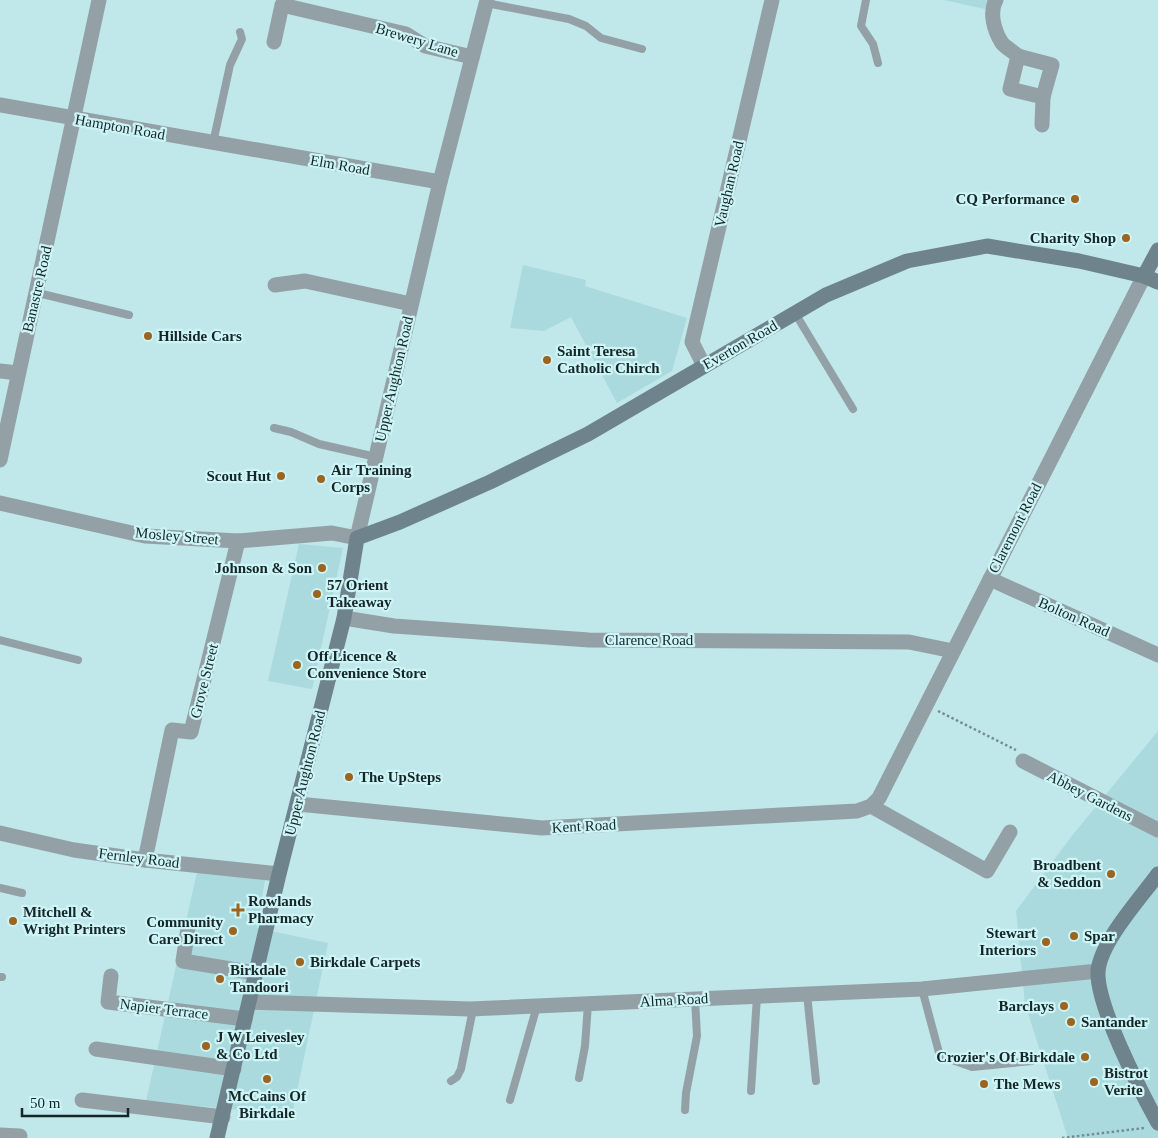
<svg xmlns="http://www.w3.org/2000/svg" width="1158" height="1138" font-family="Georgia,serif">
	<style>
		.built { fill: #aadadd }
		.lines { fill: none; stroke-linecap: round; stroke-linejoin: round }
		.path { stroke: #728e90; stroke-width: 2.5; stroke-dasharray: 2.5 2.5; stroke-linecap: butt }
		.lane { stroke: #93a1a7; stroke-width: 8 }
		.street { stroke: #93a1a7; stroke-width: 15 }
		.secondary { stroke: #6e838c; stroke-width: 15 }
		.poi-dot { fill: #9b641f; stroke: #cdf5f7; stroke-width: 2 }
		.labels { text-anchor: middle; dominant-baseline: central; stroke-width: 4.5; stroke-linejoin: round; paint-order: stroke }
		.street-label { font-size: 15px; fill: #162526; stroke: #cdf5f7 }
		.poi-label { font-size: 15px; font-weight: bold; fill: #162526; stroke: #cdf5f7; text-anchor: start }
	</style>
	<rect width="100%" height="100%" fill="#c0e7ea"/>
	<!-- built -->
	<g class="built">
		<polygon points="944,0 988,0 985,9"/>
		<polygon points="523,265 586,280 585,286 687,318 672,371 617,403 571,317 544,331 510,328"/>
		<polygon points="299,544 343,548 312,689 268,681"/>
		<polygon points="1158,731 1158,1138 1068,1138 1025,1004 1016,911 1071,837"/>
		<polygon points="197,872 265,880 257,928 328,943 292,1115 146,1101"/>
	</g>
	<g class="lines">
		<!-- path -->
		<g class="path">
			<polyline points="938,711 1016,750"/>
			<polyline points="1062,1138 1144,1128"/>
		</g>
		<!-- lane -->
		<g class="lane">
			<polyline points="866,0 861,26 873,44 878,63"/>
			<polyline points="486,3 569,19 586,26 601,38 642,49"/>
			<polyline points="213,143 230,65 242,39 240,32"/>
			<polyline points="38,293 129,315"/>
			<polyline points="795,313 853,409"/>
			<polyline points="274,428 291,432 319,444 376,457"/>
			<polyline points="0,640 78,660"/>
			<polyline points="0,888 22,893"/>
			<polyline points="0,977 2,977"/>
			<polyline points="922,989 941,1060 952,1060 972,1067 1032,1061"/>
			<polyline points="807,994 816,1081"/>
			<polyline points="579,1078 585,1046 588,1004"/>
			<polyline points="451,1081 457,1077 461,1069 473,1009"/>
			<polyline points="751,1091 757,996"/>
			<polyline points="510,1100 537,1006"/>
			<polyline points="685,1110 686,1093 697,1036 695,999"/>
		</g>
		<!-- street -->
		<g class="street">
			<path d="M996 0C989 12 994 31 1002 43 1006 48 1014 52 1018 56L1010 89 1043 97 1042 125"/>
			<polyline points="274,42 282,5 406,34 425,46 472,57"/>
			<polyline points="1018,56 1052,65 1043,97"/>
			<polyline points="0,105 440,182"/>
			<polyline points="275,285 305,281 411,304"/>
			<polyline points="704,366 692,342 772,0"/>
			<polyline points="0,371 18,373"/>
			<polyline points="0,460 99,0"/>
			<polyline points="0,503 145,536 238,541 332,533 357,538 440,182 487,0"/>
			<polyline points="990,579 1158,655"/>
			<polyline points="344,618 394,626 589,640 909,642 953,651"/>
			<polyline points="1023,761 1158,830"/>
			<polyline points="298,804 542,828 857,811 871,806 879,798 1144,276"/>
			<polyline points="871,806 987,871 1010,832"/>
			<polyline points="0,833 74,850 145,860 279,874"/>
			<polyline points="145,860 172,730 191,732 238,541"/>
			<polyline points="188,928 183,961 256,973"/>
			<polyline points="111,976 108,1002 245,1019"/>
			<polyline points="250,1002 470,1009 922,989 1098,971"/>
			<polyline points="96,1049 234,1069"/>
			<polyline points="82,1100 223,1117"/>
			<polyline points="0,1135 20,1136"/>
		</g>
		<!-- secondary -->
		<g class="secondary">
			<polyline points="1144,276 1158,250"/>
			<path d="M1158 874C1140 899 1101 941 1098 971 1096 1005 1141 1092 1158 1123"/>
			<polyline points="217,1138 279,874 344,618 357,538 400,522 490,482 588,434 826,295 907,261 987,246 1079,261 1144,276 1158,282"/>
		</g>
	</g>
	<!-- markers -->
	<g class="poi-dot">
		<circle cx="1075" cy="199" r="5"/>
		<circle cx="1126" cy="238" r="5"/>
		<circle cx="148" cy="336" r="5"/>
		<circle cx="547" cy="360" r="5"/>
		<circle cx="281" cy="476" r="5"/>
		<circle cx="321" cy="479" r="5"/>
		<circle cx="322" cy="568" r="5"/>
		<circle cx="317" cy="594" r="5"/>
		<circle cx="297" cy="665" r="5"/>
		<circle cx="349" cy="777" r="5"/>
		<circle cx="1111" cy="874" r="5"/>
		<path d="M235.5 902.5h5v5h5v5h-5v5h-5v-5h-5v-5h5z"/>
		<circle cx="13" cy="921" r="5"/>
		<circle cx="233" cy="931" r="5"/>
		<circle cx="1074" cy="936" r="5"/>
		<circle cx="1046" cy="942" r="5"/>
		<circle cx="300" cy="962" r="5"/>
		<circle cx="220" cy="979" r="5"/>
		<circle cx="1064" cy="1006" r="5"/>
		<circle cx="1071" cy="1022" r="5"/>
		<circle cx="206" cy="1046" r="5"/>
		<circle cx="1085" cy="1057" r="5"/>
		<circle cx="267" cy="1079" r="5"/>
		<circle cx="1094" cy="1082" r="5"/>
		<circle cx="984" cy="1084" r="5"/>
	</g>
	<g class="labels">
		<!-- street labels -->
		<g class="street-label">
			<text transform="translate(417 40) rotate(17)">Brewery Lane</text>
			<text transform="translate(120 127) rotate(10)">Hampton Road</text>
			<text transform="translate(340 165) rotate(10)">Elm Road</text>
			<text transform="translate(729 184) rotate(-77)">Vaughan Road</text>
			<text transform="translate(37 289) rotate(-77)">Banastre Road</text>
			<text transform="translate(740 345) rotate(-30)">Everton Road</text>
			<text transform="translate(394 379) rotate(-77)">Upper Aughton Road</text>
			<text transform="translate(1015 528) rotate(-63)">Claremont Road</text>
			<text transform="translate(177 536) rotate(5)">Mosley Street</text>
			<text transform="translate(1074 617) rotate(24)">Bolton Road</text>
			<text x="649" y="640">Clarence Road</text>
			<text transform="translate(204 681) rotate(-76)">Grove Street</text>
			<text transform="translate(305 773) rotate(-76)">Upper Aughton Road</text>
			<text transform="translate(1090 796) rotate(27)">Abbey Gardens</text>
			<text transform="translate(584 826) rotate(-3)">Kent Road</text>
			<text transform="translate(139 858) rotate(7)">Fernley Road</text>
			<text transform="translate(674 1000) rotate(-3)">Alma Road</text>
			<text transform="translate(164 1009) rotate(7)">Napier Terrace</text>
		</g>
		<!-- poi labels -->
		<g class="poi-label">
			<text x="1065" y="199" text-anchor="end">CQ Performance</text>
			<text x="1116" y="238" text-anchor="end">Charity Shop</text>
			<text x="158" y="336">Hillside Cars</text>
			<text x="557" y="351">Saint Teresa<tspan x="557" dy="17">Catholic Chirch</tspan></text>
			<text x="331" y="470">Air Training<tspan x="331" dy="17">Corps</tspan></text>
			<text x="271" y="476" text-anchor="end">Scout Hut</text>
			<text x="312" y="568" text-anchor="end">Johnson &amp; Son</text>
			<text x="327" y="585">57 Orient<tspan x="327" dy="17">Takeaway</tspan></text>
			<text x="307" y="656">Off Licence &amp;<tspan x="307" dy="17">Convenience Store</tspan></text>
			<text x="359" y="777">The UpSteps</text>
			<text x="1101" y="865" text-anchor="end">Broadbent<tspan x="1101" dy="17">&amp; Seddon</tspan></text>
			<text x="248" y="901">Rowlands<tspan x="248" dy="17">Pharmacy</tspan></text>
			<text x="23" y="912">Mitchell &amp;<tspan x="23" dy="17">Wright Printers</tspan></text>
			<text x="223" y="922" text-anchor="end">Community<tspan x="223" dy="17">Care Direct</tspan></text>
			<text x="1036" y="933" text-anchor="end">Stewart<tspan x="1036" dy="17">Interiors</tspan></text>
			<text x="1084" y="936">Spar</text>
			<text x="310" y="962">Birkdale Carpets</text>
			<text x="230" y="970">Birkdale<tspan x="230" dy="17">Tandoori</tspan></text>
			<text x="1054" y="1006" text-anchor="end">Barclays</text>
			<text x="1081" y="1022">Santander</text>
			<text x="216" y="1037">J W Leivesley<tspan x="216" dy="17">&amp; Co Ltd</tspan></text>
			<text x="1075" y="1057" text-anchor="end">Crozier's Of Birkdale</text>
			<text x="1104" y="1073">Bistrot<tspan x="1104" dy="17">Verite</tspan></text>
			<text x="994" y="1084">The Mews</text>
			<text x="267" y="1096" text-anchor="middle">McCains Of<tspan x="267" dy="17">Birkdale</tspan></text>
		</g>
	</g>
	<!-- scale -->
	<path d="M22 1108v8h106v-8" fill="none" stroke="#162526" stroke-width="2.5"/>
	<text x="30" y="1108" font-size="15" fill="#162526" stroke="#cdf5f7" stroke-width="4" paint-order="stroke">50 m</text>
</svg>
